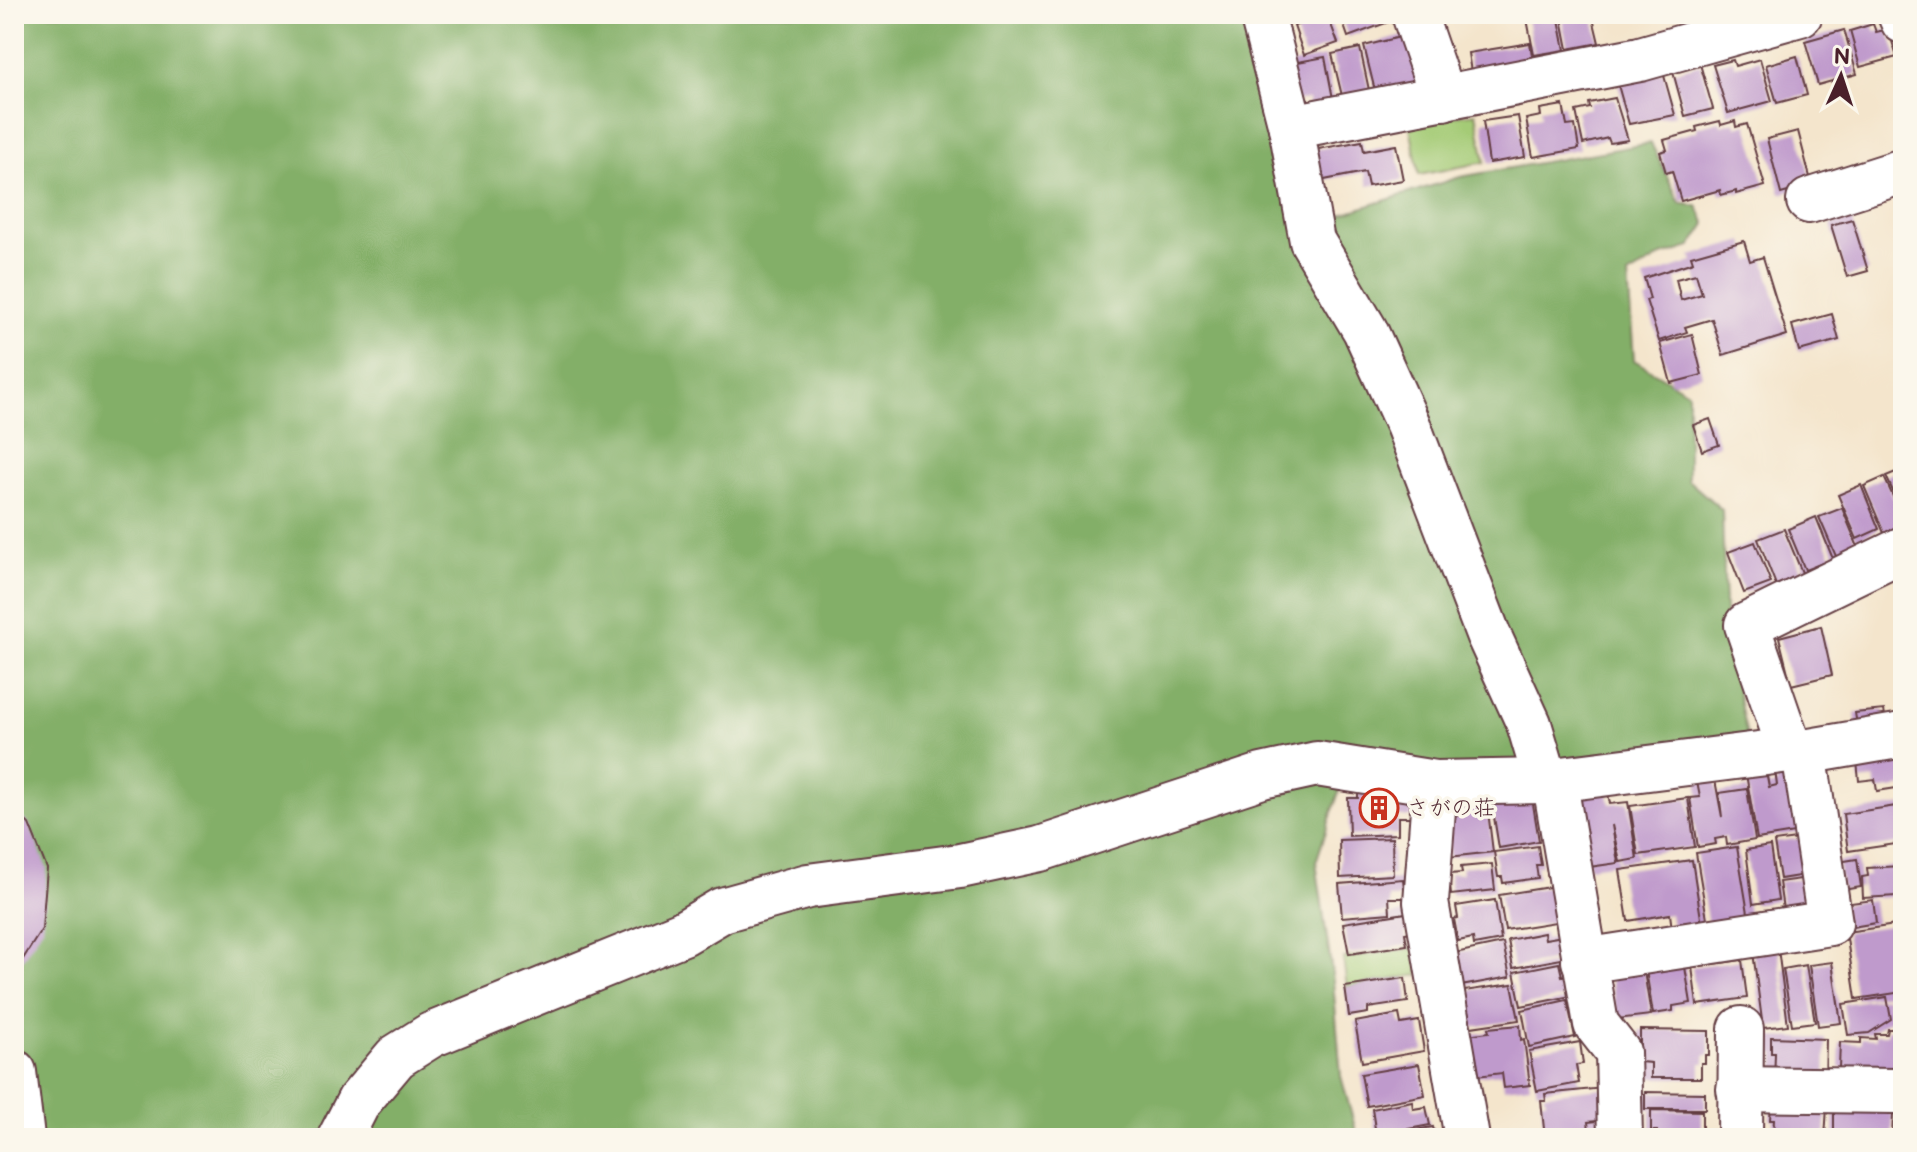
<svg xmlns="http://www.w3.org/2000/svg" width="1917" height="1152" font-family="'Balsamiq Sans','Klee One',sans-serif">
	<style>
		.green { fill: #a4cb76; stroke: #777550; stroke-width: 2 }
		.forest { fill: #83af67; stroke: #666749; stroke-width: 2 }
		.building { fill: #bf9acc; fill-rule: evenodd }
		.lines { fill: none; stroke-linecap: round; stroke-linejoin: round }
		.minor-casing { stroke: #643d43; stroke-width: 48 }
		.minor { stroke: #fff; stroke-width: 44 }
		.labels { text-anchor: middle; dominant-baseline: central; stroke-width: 7; stroke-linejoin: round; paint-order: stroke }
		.poi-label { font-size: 22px; fill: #4a1f2b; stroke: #fbf7ec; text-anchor: start }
	</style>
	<rect width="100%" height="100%" fill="#fbf7ec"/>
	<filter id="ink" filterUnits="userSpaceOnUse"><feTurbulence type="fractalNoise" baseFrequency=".0125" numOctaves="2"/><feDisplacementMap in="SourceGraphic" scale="16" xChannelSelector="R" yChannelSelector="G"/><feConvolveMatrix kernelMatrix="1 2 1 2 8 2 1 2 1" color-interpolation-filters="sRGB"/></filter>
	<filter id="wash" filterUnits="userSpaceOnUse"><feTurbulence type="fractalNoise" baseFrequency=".006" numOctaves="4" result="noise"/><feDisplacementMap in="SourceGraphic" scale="32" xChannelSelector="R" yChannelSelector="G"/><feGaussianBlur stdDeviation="1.8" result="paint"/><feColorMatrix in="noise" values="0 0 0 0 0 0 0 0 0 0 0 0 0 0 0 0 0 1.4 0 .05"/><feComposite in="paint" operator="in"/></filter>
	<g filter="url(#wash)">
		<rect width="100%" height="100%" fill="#f4e5cc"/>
		<!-- green -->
		<g class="green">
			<polygon points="1476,113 1485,162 1419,175 1409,121"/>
			<polygon points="1415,948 1419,975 1347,987 1343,958"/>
		</g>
		<!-- forest -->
		<polygon class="forest" points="14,14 1249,14 1326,219 1460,177 1651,143 1680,203 1697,206 1706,224 1691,247 1662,256 1628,276 1634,360 1688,392 1688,480 1722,510 1726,638 1748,741 1432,772 1345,773 1316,862 1333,980 1341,1076 1358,1138 14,1138"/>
		<g id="blocks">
			<!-- building -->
			<g class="building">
				<polygon points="1327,14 1338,43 1304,55 1294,26"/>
				<polygon points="1340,14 1395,14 1397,19 1348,37"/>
				<polygon points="1526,14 1558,14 1565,50 1534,55"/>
				<polygon points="1561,14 1592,14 1599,43 1568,49"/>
				<polygon points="1873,24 1876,32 1888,29 1897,57 1860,67 1850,31"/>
				<polygon points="1844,30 1857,74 1818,85 1805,41"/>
				<polygon points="1408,35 1422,87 1377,99 1364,46"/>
				<polygon points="1530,43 1535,74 1471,72 1468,53"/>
				<polygon points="1360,48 1369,90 1342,96 1332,54"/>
				<polygon points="1797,56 1807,95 1777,103 1766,65"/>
				<polygon points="1325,57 1334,104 1309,109 1308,99 1295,102 1287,64"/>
				<polygon points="1760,59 1772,101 1728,113 1713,65 1733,60 1735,66"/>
				<polygon points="1700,64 1713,109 1685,116 1673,72"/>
				<polygon points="1663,72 1675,115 1629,124 1618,85"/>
				<polygon points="1615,98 1628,140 1610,143 1608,138 1583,144 1576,111 1590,108 1589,103"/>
				<polygon points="1563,105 1567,126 1575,125 1579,149 1533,157 1526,119 1541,116 1540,109"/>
				<polygon points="1518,116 1525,157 1489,163 1483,121"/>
				<polygon points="1720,121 1721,125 1735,121 1736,127 1747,124 1765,186 1736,194 1736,191 1721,195 1720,190 1681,201 1672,171 1666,173 1660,152 1667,150 1664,140 1697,131 1696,127"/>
				<polygon points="1798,131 1812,185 1781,194 1767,139"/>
				<polygon points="1362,141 1364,151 1396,145 1403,180 1368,186 1365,172 1319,181 1313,150"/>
				<polygon points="1852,219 1868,271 1847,277 1831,225"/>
				<path d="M1744 241 1750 261 1763 257 1787 335 1723 355 1712 319 1685 327 1687 332 1659 341 1646 300 1650 299 1644 278 1693 262 1691 256ZM1696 274 1702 294 1681 300 1676 279Z"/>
				<polygon points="1832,314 1839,340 1799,351 1792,325"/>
				<polygon points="1692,334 1702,375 1671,383 1660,343"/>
				<polygon points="1710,419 1719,445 1702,451 1693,425"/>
				<polygon points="1903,469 1903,513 1886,476"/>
				<polygon points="1884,477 1903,518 1903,525 1884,533 1864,486"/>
				<polygon points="1861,485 1879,529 1857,539 1838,495"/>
				<polygon points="1842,508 1860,552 1838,561 1819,517"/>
				<polygon points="1816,517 1833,559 1805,570 1788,529"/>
				<polygon points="1784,529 1803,575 1776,585 1758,539"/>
				<polygon points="1755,542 1771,583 1744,593 1728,552"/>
				<polygon points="1821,626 1832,675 1791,685 1779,637"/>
				<polygon points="1884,710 1886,721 1857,725 1855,713"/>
				<polygon points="1903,745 1903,787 1877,791 1875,779 1859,781 1856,751"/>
				<polygon points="1794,766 1813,830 1757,839 1746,774 1766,771 1769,787 1777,785 1775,770"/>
				<polygon points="1715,780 1722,817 1719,793 1747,789 1755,840 1727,845 1726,837 1715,839 1716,844 1698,847 1690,798 1700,797 1697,782"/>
				<polygon points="1607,788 1610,804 1628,802 1637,859 1620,862 1612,825 1618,863 1589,867 1578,791"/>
				<polygon points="1358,792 1410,799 1412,817 1398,817 1398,834 1349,836 1348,798 1358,798"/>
				<polygon points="1531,792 1539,841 1499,848 1491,798"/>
				<polygon points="1486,795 1493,852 1449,857 1447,816 1459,815 1457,798"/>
				<polygon points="1688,798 1695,847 1638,855 1630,806"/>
				<polygon points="1903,805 1903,843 1848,851 1843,814"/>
				<polygon points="14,810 29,824 47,869 42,929 14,973"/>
				<polygon points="1810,837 1805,875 1780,879 1774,842"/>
				<polygon points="1392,838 1393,875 1340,878 1339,840"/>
				<polygon points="1538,846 1541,865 1536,865 1538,878 1503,883 1502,877 1498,877 1494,852"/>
				<polygon points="1770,846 1778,900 1753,904 1746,850"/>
				<polygon points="1737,847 1750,925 1709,931 1696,853"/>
				<polygon points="1857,859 1861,887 1842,890 1838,862"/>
				<polygon points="1692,860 1702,925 1672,929 1670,914 1628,921 1620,870"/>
				<polygon points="1492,864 1495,890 1451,895 1449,874 1462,873 1461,867"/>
				<polygon points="1900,866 1900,872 1903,871 1903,902 1896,902 1896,896 1863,898 1862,877 1868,876 1867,868"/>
				<polygon points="1815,877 1819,904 1785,923 1779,882"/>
				<polygon points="1403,879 1405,898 1389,898 1390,913 1342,917 1339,884"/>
				<polygon points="1556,886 1562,921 1505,930 1499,895"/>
				<polygon points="1495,900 1501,940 1474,945 1473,938 1458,941 1454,919 1458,918 1456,906"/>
				<polygon points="1873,900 1876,923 1846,928 1843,904"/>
				<polygon points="1406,913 1410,932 1405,933 1407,945 1349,954 1343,923"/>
				<polygon points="1903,924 1903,992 1856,999 1846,932"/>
				<polygon points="1544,933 1545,939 1563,936 1567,958 1513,968 1508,940"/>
				<polygon points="1503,943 1510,977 1461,986 1455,953"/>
				<polygon points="1778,949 1788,1025 1763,1028 1753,952"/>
				<polygon points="1742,960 1747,998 1697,1005 1692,967"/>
				<polygon points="1832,962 1841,1023 1818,1026 1809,965"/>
				<polygon points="1559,963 1562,976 1567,975 1571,996 1521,1006 1514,972"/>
				<polygon points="1645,964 1685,967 1691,1003 1673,1006 1673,1011 1653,1014"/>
				<polygon points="1643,965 1651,1015 1617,1019 1610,970"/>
				<polygon points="1806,965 1815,1022 1792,1025 1783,969"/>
				<polygon points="1405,978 1408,1002 1368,1008 1368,1013 1349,1016 1345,987"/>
				<polygon points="1512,984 1519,1020 1471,1027 1464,991"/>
				<polygon points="1887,997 1891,1019 1869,1033 1848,1035 1843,1004"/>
				<polygon points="1567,1000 1575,1037 1529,1047 1522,1010"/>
				<polygon points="1399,1014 1401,1024 1419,1021 1424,1051 1362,1062 1355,1022"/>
				<polygon points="1520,1025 1521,1040 1524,1039 1530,1085 1504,1088 1502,1073 1468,1077 1467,1035 1489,1032 1488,1028"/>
				<polygon points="1888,1029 1903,1029 1903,1058 1897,1058 1897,1078 1851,1088 1852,1068 1839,1068 1840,1042 1861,1043 1861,1038 1876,1039 1875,1034 1887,1034"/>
				<polygon points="1640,1030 1709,1031 1709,1055 1705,1055 1705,1063 1701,1063 1701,1078 1651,1078 1651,1063 1640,1062"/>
				<polygon points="1771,1037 1826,1039 1825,1085 1774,1083 1775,1053 1771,1053"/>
				<polygon points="1580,1042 1583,1064 1576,1065 1579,1083 1537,1091 1529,1051"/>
				<polygon points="1419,1064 1425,1095 1367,1106 1361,1074"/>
				<polygon points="1603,1088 1607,1120 1588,1122 1590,1138 1545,1138 1541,1101 1546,1101 1545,1094"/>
				<polygon points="1645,1092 1705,1093 1705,1109 1645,1109"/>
				<polygon points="1412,1101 1413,1109 1426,1107 1430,1125 1376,1135 1372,1109"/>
				<polygon points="1771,1104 1827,1107 1825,1138 1777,1138 1778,1135 1773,1135 1774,1120 1770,1120"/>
				<polygon points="1889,1109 1889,1114 1893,1114 1892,1138 1834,1138 1834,1112"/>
				<polygon points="1651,1110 1702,1111 1702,1138 1657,1138 1657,1131 1651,1131"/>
				<polygon points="1433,1127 1436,1138 1381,1138 1381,1136"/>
			</g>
		</g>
	</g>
	<g filter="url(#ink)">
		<use href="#blocks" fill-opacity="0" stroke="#643d43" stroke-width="2"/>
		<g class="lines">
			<!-- minor casing -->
			<g class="minor-casing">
				<g id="minor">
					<polyline points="1262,14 1291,127 1312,241 1365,330 1408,425 1488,634 1529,724 1546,781"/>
					<polyline points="1414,14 1443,98"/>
					<polyline points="1900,14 1903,21"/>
					<polyline points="1291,127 1640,59 1800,14"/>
					<polyline points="1809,201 1903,171"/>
					<polyline points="1790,750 1747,625 1903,549"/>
					<polyline points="1554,778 1596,1024 1618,1052 1620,1138"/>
					<polyline points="1435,783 1426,902 1467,1138"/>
					<polyline points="1584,961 1830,923 1804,752"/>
					<polyline points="14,1072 22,1138"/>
					<polyline points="1739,1089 1896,1091"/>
					<polyline points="340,1138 359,1101 396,1057 431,1035 683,933 722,910 808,886 960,866 1040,849 1262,776 1317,764 1435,783 1546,781 1790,750 1804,752 1903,735"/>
					<polyline points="1740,1138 1741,1029"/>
				</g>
			</g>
			<!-- minor -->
			<use href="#minor" class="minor"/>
		</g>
	</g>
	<!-- icons -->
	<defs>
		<g id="building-ring" transform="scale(2)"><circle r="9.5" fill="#fbf7ec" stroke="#c8321e" stroke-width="1.5"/><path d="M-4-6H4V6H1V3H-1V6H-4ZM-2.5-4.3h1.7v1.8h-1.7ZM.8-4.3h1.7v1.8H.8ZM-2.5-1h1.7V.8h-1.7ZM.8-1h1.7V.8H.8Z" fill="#c8321e"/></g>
	</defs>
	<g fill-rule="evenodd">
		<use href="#building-ring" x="1379" y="808"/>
	</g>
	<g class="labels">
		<!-- poi labels -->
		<g class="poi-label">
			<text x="1407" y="808">さがの荘</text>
		</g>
	</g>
	<!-- margin -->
	<rect width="1917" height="1152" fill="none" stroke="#fbf7ec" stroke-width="48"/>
	<!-- north arrow -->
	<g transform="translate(1841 76) rotate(3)" stroke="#fbf7ec" stroke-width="6" paint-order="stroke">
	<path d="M0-6L14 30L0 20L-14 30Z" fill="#4a1f2b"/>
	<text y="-12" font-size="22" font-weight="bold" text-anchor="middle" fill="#4a1f2b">N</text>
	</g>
</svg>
